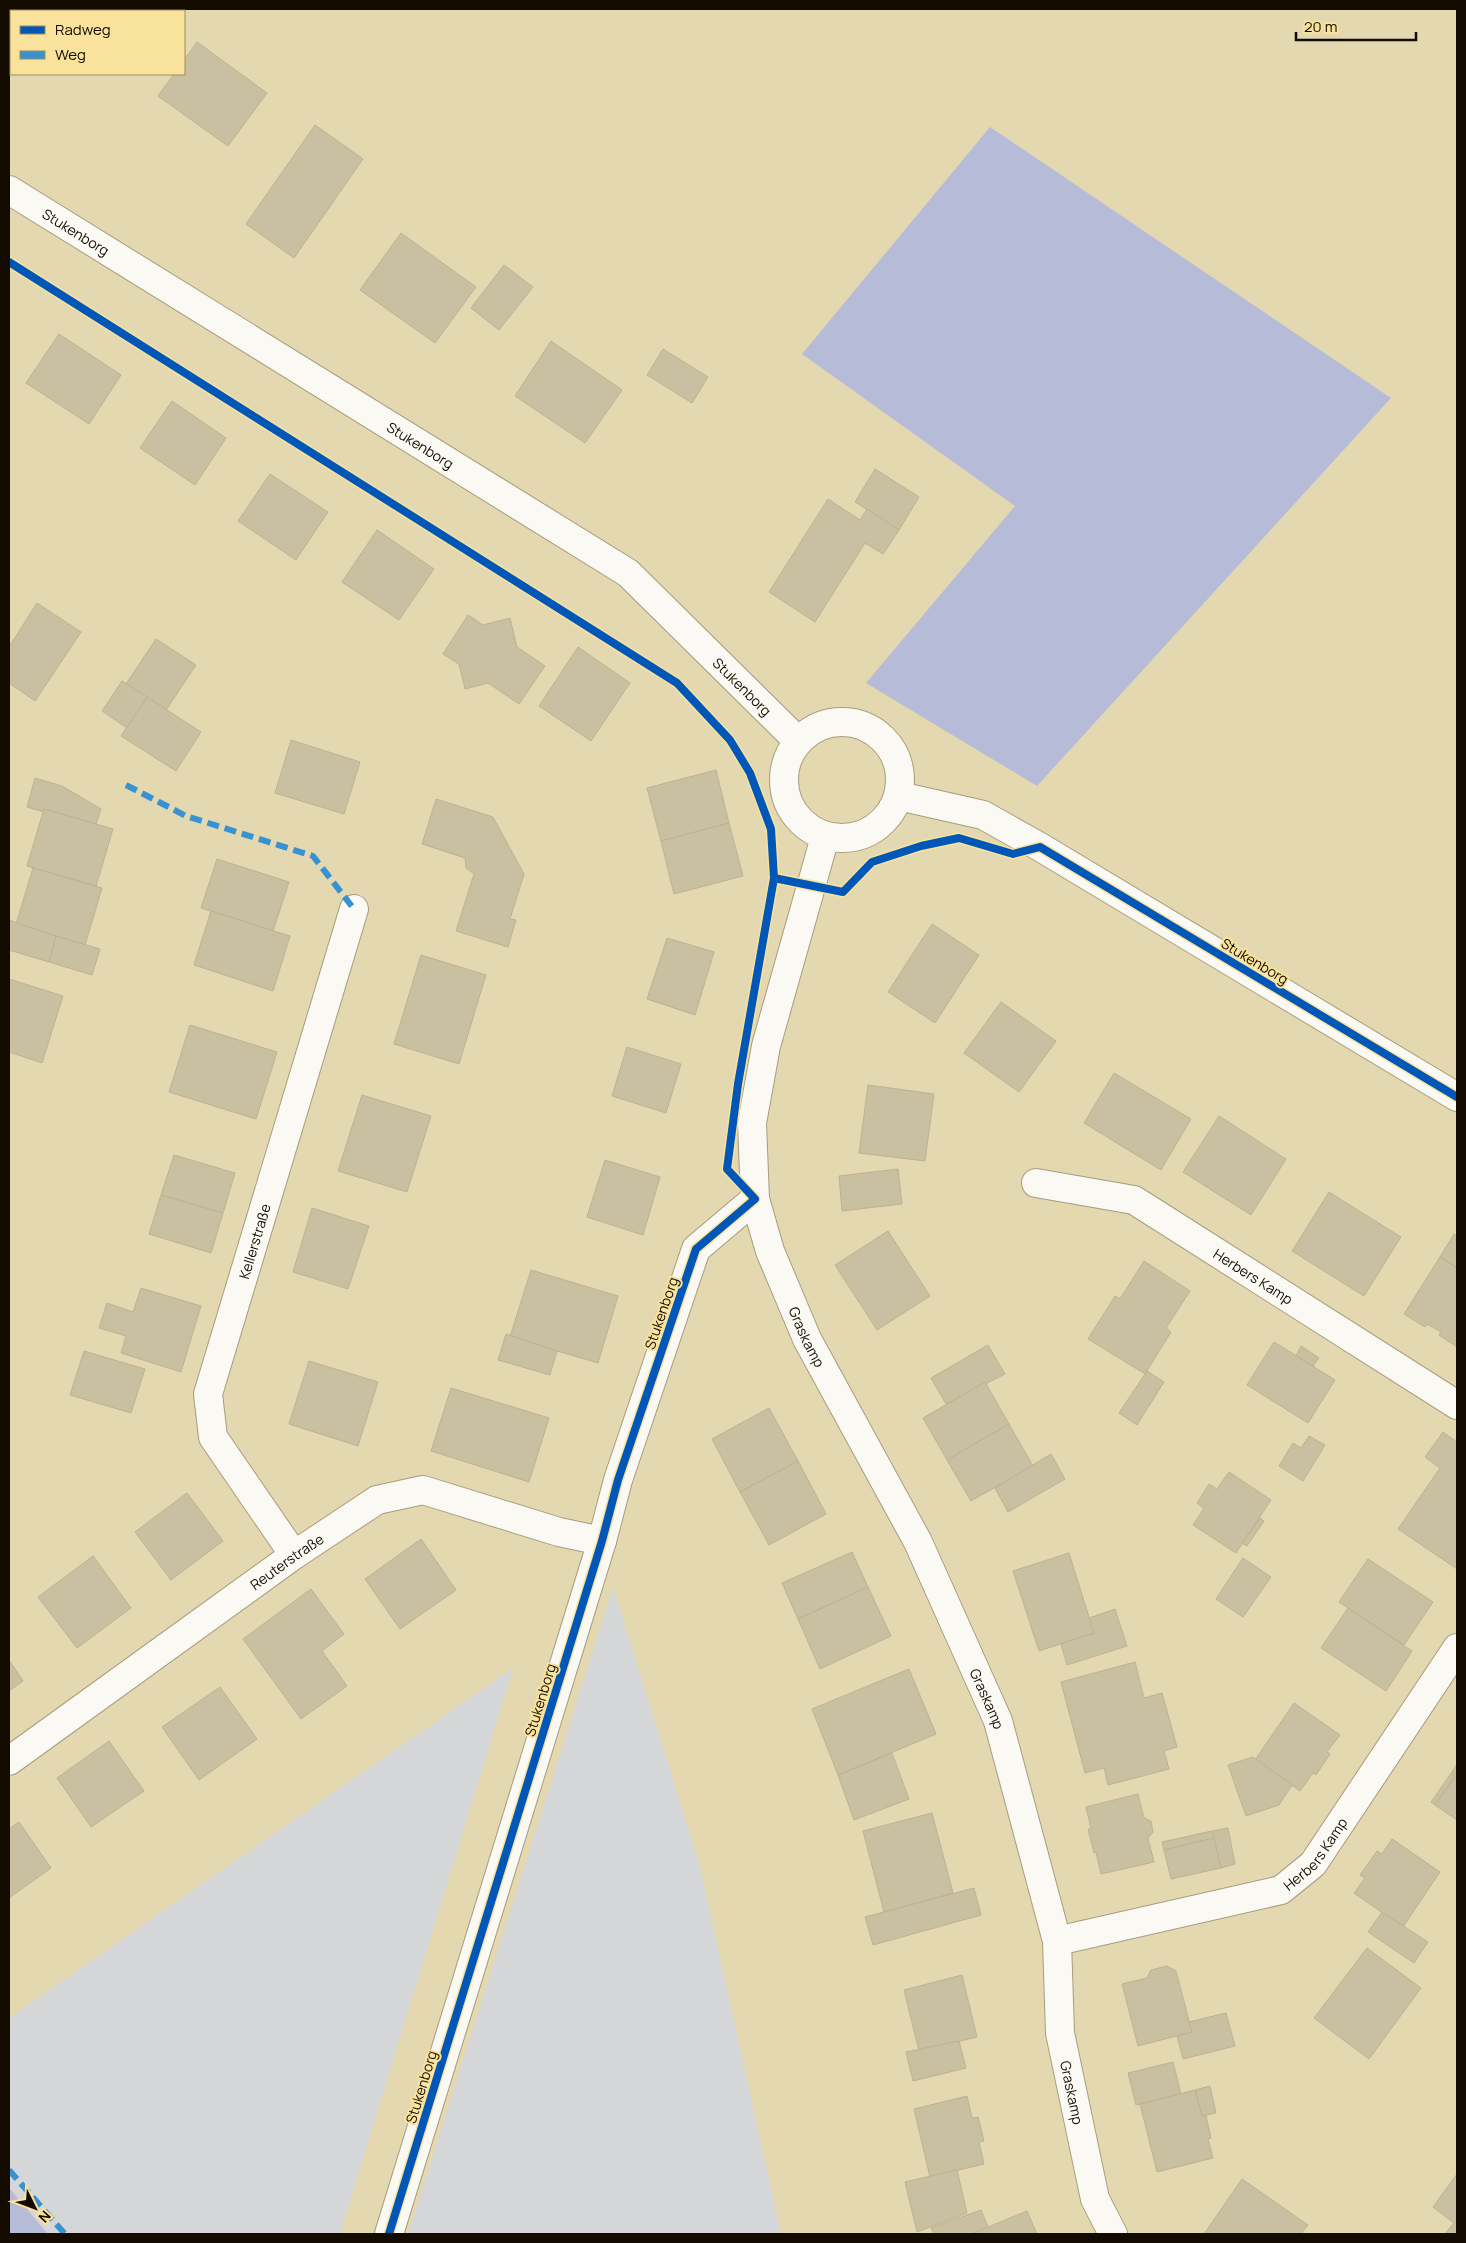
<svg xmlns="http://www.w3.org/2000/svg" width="1466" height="2243" font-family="Manrope,sans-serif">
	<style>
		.green { fill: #d5d6d8 }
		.forest { fill: #b6bcd7 }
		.building { fill: #c9bfa1; stroke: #bcb294 }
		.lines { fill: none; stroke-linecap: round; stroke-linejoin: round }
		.street-casing { stroke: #a69d7e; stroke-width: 30 }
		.secondary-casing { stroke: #a69d7e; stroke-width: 30 }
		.street { stroke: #fbf9f3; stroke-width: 28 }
		.secondary { stroke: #fbf9f3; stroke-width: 28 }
		.quiet { stroke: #3891d0; stroke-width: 6; stroke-dasharray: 12 6; stroke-linecap: butt }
		.cycleway-casing { stroke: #f9e29c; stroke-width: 11 }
		.cycleway { stroke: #0057b8; stroke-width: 8 }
		.labels { text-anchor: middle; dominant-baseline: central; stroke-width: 4; stroke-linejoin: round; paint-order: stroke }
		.street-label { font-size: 14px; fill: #130b00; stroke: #f9e29c }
	</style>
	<rect width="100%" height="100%" fill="#e4d8b1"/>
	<!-- green -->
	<g class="green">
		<polygon points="613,1587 700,1866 781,2234 408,2234"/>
		<polygon points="513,1668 340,2234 48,2234 9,2188 9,2018"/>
	</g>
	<!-- forest -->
	<g class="forest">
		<polygon points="990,127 1391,398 1037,786 866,683 1015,506 802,354"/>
		<polygon points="9,2188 48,2234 9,2234"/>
	</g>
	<!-- building -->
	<g class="building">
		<polygon points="197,42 267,93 228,146 158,96 174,74 184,74 184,60"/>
		<polygon points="315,125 363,159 294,258 246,224"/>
		<polygon points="401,233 476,287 435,343 360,290"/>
		<polygon points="504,265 533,287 499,330 471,308"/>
		<polygon points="59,334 121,375 89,424 26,383"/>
		<polygon points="551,341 622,390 585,443 515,396"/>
		<polygon points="663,349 708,377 692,403 647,375"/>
		<polygon points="172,401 226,438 195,485 140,448"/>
		<polygon points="875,469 919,497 899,530 855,502"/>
		<polygon points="270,474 328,512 296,560 238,521"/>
		<polygon points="828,499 860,520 867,509 899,530 883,554 865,543 815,622 769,592"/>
		<polygon points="377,530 434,569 399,620 342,582"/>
		<polygon points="37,603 81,632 35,701 9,683 9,647"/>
		<polygon points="468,615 483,625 510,618 517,647 545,666 519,704 488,683 465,689 459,664 443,654"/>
		<polygon points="156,639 196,665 166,710 126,684"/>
		<polygon points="578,647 630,683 591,741 539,706"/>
		<polygon points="122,681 147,697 127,728 102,711"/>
		<polygon points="147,697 201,732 176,771 121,736"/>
		<polygon points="291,740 360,762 344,814 275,793"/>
		<polygon points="716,770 729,823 661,841 647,788"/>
		<polygon points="35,778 62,786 101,809 96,824 44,809 44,812 27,807"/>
		<polygon points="436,799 493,817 524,874 510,919 516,920 508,947 456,931 474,874 466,868 465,858 422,844"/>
		<polygon points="44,809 113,829 96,886 27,866"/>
		<polygon points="729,823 743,876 674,894 661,841"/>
		<polygon points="217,859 289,882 273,931 201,908"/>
		<polygon points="33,868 102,888 85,945 16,924"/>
		<polygon points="211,911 290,936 273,991 194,965"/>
		<polygon points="9,920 56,936 49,962 9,950"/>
		<polygon points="932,924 979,955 935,1023 888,992"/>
		<polygon points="56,936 100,949 92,975 49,962"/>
		<polygon points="667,938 714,952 695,1015 647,999"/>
		<polygon points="421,955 486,975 459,1064 394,1044"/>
		<polygon points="9,979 63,996 42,1063 9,1052"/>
		<polygon points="1001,1002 1056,1041 1019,1092 964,1053"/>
		<polygon points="190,1025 277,1052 256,1119 169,1092"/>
		<polygon points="627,1047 681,1064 666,1113 612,1096"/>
		<polygon points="1114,1073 1191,1119 1161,1170 1084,1123"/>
		<polygon points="868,1085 934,1094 925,1161 859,1153"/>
		<polygon points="362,1095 431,1116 407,1192 338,1171"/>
		<polygon points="1219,1116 1286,1159 1251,1215 1183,1172"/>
		<polygon points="174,1155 235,1173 223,1213 161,1195"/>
		<polygon points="605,1160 660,1177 643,1235 587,1217"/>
		<polygon points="898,1169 902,1204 842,1211 839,1176"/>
		<polygon points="1329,1192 1401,1237 1364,1296 1292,1251"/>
		<polygon points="161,1195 223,1213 211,1253 149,1234"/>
		<polygon points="312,1208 369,1226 348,1289 293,1272"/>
		<polygon points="888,1231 930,1296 877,1330 835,1265"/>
		<polygon points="1454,1234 1457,1236 1457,1268 1440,1257"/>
		<polygon points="1440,1257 1457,1268 1457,1347 1439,1335 1441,1332 1427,1324 1425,1327 1404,1314"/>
		<polygon points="1144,1261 1190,1291 1166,1328 1171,1332 1145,1374 1088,1339 1115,1296 1120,1299"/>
		<polygon points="531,1270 618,1296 598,1363 510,1337"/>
		<polygon points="141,1288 201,1306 181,1372 121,1353 126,1336 99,1328 107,1303 133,1312"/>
		<polygon points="506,1334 557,1351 550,1375 498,1360"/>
		<polygon points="1274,1342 1335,1380 1308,1423 1247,1385"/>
		<polygon points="988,1345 1005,1374 946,1404 931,1378"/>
		<polygon points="1301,1346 1319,1358 1313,1366 1296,1356"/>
		<polygon points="84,1351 145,1369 131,1413 70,1395"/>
		<polygon points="309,1361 378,1382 358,1446 289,1424"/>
		<polygon points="1147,1371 1164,1382 1137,1425 1119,1413"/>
		<polygon points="985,1382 1009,1424 947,1460 923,1418"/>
		<polygon points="451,1388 549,1418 529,1482 431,1451"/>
		<polygon points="769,1408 798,1461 740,1492 712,1439"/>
		<polygon points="1009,1424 1033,1466 971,1501 947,1460"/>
		<polygon points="1443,1432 1457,1442 1457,1569 1398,1529 1440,1468 1425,1457"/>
		<polygon points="1309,1436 1325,1445 1303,1481 1279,1466 1293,1443 1301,1448"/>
		<polygon points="1051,1454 1065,1479 1008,1512 995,1488"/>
		<polygon points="798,1461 826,1514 769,1545 740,1492"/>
		<polygon points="1229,1472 1271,1500 1236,1553 1193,1525 1204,1508 1197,1503 1209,1484 1217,1489"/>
		<polygon points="187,1493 223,1541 171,1580 135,1532"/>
		<polygon points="1260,1518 1264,1521 1247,1546 1242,1543"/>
		<polygon points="421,1539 456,1590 400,1629 365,1579"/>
		<polygon points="852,1552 868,1587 798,1619 782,1583"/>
		<polygon points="1069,1553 1094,1633 1039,1651 1013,1571"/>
		<polygon points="93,1556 131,1608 77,1648 38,1597"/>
		<polygon points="1243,1558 1271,1577 1243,1617 1216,1599"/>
		<polygon points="1368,1559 1433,1602 1404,1645 1339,1602"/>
		<polygon points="868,1587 891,1636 820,1669 798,1619"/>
		<polygon points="311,1589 344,1634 322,1651 347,1686 301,1719 243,1639"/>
		<polygon points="1348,1608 1412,1651 1386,1691 1321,1648"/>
		<polygon points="1115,1609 1127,1646 1067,1665 1061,1644 1094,1633 1089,1618"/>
		<polygon points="9,1660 23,1681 9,1691"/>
		<polygon points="1135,1662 1144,1698 1162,1693 1177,1747 1164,1751 1169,1769 1108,1785 1104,1768 1085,1773 1061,1682"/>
		<polygon points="909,1669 936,1734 838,1775 812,1709"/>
		<polygon points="220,1687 257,1739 199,1780 162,1727"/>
		<polygon points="1294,1703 1340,1735 1327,1752 1330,1754 1316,1775 1313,1773 1300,1791 1255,1760"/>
		<polygon points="109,1741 144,1791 91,1827 57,1778"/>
		<polygon points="892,1753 909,1799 854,1820 838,1775"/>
		<polygon points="1253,1757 1292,1785 1279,1805 1246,1816 1228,1765"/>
		<polygon points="1457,1764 1457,1820 1435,1805 1454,1778 1452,1772"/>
		<polygon points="1452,1772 1454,1778 1435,1805 1431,1802"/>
		<polygon points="1138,1794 1144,1818 1151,1821 1153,1832 1148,1838 1154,1862 1101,1874 1096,1852 1094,1853 1088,1829 1091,1829 1086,1807"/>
		<polygon points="932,1813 953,1893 884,1912 863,1831"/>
		<polygon points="19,1822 51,1868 9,1898 9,1829"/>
		<polygon points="1228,1828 1235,1864 1221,1868 1212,1831"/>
		<polygon points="1212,1831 1214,1838 1164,1850 1162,1842"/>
		<polygon points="1214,1838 1221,1868 1171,1879 1164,1850"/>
		<polygon points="1392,1839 1440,1872 1403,1927 1354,1893 1365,1878 1360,1875 1377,1851 1382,1854"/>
		<polygon points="974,1888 981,1915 873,1945 865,1917"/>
		<polygon points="1382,1912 1428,1942 1414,1963 1368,1932"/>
		<polygon points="1367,1948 1421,1988 1369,2059 1314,2018"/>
		<polygon points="1167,1966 1176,1971 1192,2032 1138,2046 1122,1984 1147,1978 1151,1970"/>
		<polygon points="962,1975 977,2037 919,2051 904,1990"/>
		<polygon points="1226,2013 1235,2046 1183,2059 1177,2036 1192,2032 1189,2022"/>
		<polygon points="959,2041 966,2068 913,2081 906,2052"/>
		<polygon points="1173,2062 1181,2094 1136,2105 1128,2073"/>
		<polygon points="1210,2086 1216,2113 1202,2116 1195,2090"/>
		<polygon points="1195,2090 1202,2116 1206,2116 1211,2138 1208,2139 1213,2158 1157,2172 1140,2104"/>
		<polygon points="967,2096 972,2118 978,2117 984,2141 979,2142 984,2164 930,2177 914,2109"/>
		<polygon points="957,2170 967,2213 917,2232 905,2182"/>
		<polygon points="1457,2174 1457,2234 1445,2234 1454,2223 1433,2207"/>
		<polygon points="1242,2179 1308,2225 1301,2234 1204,2234"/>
		<polygon points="981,2210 988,2227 972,2234 934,2234 931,2228"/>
		<polygon points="1027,2211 1037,2234 972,2234 988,2227"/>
	</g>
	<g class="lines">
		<!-- street casing -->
		<g class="street-casing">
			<g id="street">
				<circle cx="842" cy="780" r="58"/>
				<polyline points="899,796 983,815 1040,847 1457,1097"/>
				<path id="s1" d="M825 837 766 1046 752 1123 755 1199 770 1251 807 1339 918 1542 998 1721 1057 1941 1060 2033 1095 2199 1113 2234"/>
				<path id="s2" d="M1036 1183 1134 1200 1457 1405"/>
				<path id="s3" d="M294 1555 213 1437 208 1394 354 909"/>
				<path id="s4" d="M9 1761 294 1555 377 1500 423 1490 559 1532 602 1541"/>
				<path id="s5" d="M1057 1941 1281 1890 1313 1864 1457 1648"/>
				<polyline points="389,2234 602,1541 618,1480 696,1249 755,1199"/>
			</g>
		</g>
		<!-- secondary casing -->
		<g class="secondary-casing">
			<g id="secondary">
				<path id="s6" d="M9 190 628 573 798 741"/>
			</g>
		</g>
		<!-- street -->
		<use href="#street" class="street"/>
		<!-- secondary -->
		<use href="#secondary" class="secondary"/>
		<!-- quiet -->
		<g class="quiet">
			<polyline points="126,785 186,816 313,856 354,909"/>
			<polyline points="9,2170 65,2234"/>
		</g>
		<!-- cycleway casing -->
		<g class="cycleway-casing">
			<g id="cycleway">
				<polyline points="9,262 677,683 730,740 750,773 771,829 774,878 738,1084 727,1169 755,1199 696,1249 618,1480 602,1541 389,2234"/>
				<polyline points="774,878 843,892 872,862 921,846 959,838 1013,854 1040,847 1457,1097"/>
			</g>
		</g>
		<!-- cycleway -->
		<use href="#cycleway" class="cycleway"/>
	</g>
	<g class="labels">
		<!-- street labels -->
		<g class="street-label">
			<text stroke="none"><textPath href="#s6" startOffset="79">Stukenborg</textPath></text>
			<text stroke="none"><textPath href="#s6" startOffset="484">Stukenborg</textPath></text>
			<text stroke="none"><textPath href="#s6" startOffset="889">Stukenborg</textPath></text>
			<text transform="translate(1255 961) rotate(31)">Stukenborg</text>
			<text stroke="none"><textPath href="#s3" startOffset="346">Kellerstraße</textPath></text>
			<text stroke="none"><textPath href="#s2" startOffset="241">Herbers Kamp</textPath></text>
			<text transform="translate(661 1313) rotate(-71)">Stukenborg</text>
			<text stroke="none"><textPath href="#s1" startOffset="519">Graskamp</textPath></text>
			<text stroke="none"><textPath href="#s4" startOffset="342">Reuterstraße</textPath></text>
			<text stroke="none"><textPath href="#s1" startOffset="924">Graskamp</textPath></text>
			<text transform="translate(540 1700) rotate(-73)">Stukenborg</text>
			<text stroke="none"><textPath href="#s5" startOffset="280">Herbers Kamp</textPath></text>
			<text transform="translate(421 2087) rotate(-73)">Stukenborg</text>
			<text stroke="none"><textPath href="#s1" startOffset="1329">Graskamp</textPath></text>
		</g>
	</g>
	<!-- border -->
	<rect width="1466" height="2243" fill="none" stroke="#130b00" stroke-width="20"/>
	<!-- legend -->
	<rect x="10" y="10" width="175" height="65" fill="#f9e29c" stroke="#9d8c5e"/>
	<rect x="20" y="26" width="25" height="8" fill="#0057b8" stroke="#9d8c5e"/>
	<text x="55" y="35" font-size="15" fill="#130b00">Radweg</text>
	<rect x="20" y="51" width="25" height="8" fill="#3891d0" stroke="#9d8c5e"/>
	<text x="55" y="60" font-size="15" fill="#130b00">Weg</text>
	<!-- north arrow -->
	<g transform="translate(35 2208) rotate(132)" stroke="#f9e29c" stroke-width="4" paint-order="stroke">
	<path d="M0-4L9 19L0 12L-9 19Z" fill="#130b00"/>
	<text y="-8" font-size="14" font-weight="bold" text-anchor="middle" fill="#130b00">N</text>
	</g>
	<!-- scale -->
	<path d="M1296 32v8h120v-8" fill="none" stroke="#130b00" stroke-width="2.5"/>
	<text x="1304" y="32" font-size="15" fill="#130b00" stroke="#f9e29c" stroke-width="4" paint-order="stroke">20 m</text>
</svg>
